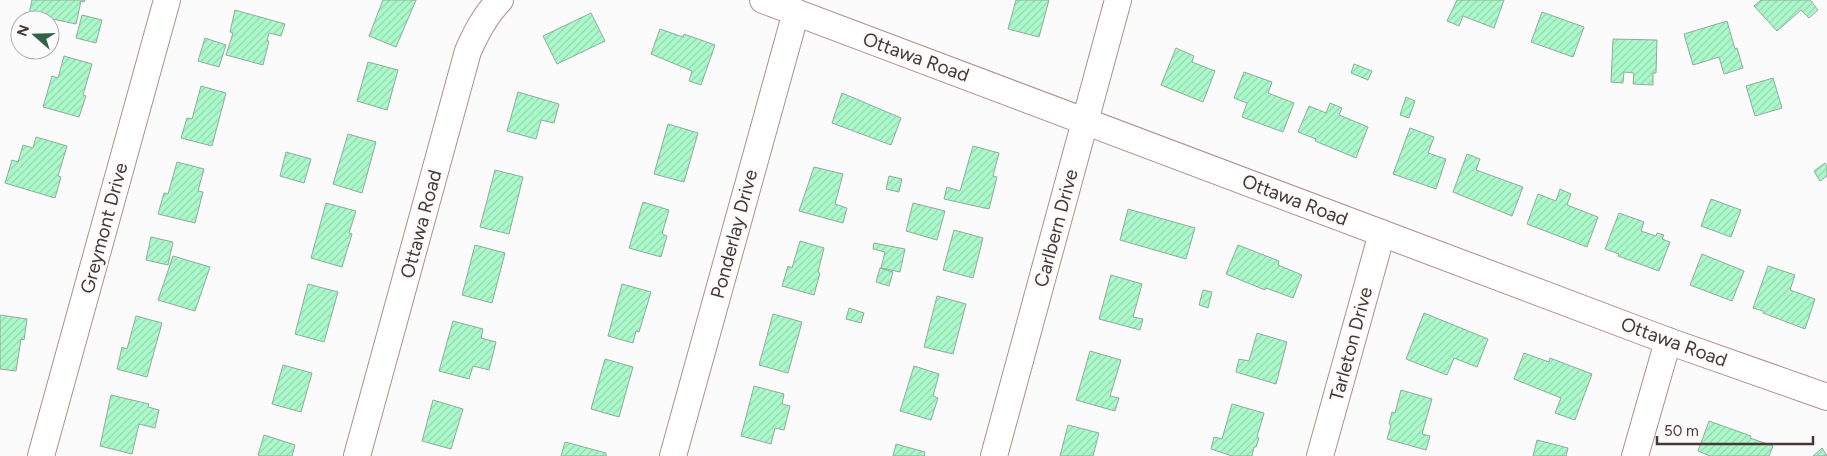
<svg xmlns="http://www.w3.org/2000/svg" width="1827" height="456" font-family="Figtree,sans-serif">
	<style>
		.building { fill: url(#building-hatch); stroke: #8fac9a }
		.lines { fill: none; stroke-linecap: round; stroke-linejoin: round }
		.minor-casing { stroke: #b08f88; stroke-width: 28 }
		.minor { stroke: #fff; stroke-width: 26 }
		.labels { text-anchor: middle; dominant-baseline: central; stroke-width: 5; stroke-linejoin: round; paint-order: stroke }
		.street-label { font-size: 19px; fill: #463835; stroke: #fbfbfb }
	</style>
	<defs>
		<pattern id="building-hatch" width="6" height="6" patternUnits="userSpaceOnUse" patternTransform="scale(1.25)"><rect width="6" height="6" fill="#abf9cb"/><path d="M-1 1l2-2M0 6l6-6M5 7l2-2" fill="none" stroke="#94d6af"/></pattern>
	</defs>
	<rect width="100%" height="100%" fill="#fbfbfb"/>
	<!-- building -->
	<g class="building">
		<polygon points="32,0 85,0 84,2 81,1 76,24 29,14"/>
		<polygon points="383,0 416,0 396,47 369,36"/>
		<polygon points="1016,0 1049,0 1039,37 1008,29"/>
		<polygon points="1457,0 1504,0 1494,28 1463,16 1459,26 1447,21"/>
		<polygon points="1761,0 1810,0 1818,10 1809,18 1801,10 1777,31 1754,6"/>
		<polygon points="235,10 285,24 281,36 269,33 267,41 269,41 263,65 226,55 233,33 230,32"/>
		<polygon points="1542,12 1584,27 1573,57 1531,42"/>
		<polygon points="591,13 605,41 557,64 543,36"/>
		<polygon points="82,15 102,20 96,43 76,38"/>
		<polygon points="1727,21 1735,49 1737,48 1743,68 1724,74 1719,57 1693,65 1684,34"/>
		<polygon points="660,29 683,37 684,34 715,45 701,85 689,81 692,71 651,54"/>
		<polygon points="205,38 226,45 219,67 198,61"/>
		<polygon points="1613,39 1657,40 1656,73 1653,73 1653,85 1633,84 1634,73 1624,72 1623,83 1611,82"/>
		<polygon points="1176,48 1194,56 1192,62 1215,71 1203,102 1161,85"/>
		<polygon points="64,56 92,64 83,95 86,96 79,117 43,107 52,76 58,78"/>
		<polygon points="368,62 398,70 387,110 357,101"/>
		<polygon points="1354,64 1372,71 1368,80 1351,73"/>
		<polygon points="1244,72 1272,82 1268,93 1294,103 1283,132 1242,117 1247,103 1234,98"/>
		<polygon points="1773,78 1782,108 1755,116 1746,86"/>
		<polygon points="201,86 226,93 212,146 181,138 187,118 192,119"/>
		<polygon points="518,92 559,104 554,123 541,120 536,139 507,131"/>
		<polygon points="842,93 901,118 891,145 832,123"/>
		<polygon points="1406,97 1415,101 1409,118 1400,115"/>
		<polygon points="1330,103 1342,108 1339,115 1368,127 1356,158 1315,141 1316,139 1298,132 1309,106 1326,113"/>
		<polygon points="668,124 698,133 684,182 654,174"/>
		<polygon points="1410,128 1434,137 1428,153 1446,159 1436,189 1393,174"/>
		<polygon points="348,134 376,142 362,193 333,184"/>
		<polygon points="36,137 67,146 58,176 61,177 55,198 5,183 12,160 18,162 23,145 33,148"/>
		<polygon points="973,146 999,153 993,176 997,177 989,209 944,199 947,187 960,191"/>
		<polygon points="286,152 311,159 304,183 280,176"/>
		<polygon points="1467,154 1480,159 1476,170 1523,187 1512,216 1453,192"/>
		<polygon points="177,162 204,169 198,191 203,192 195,223 158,214 164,193 168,194"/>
		<polygon points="1825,163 1827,166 1827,176 1820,181 1814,171"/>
		<polygon points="814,167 843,174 835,204 847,208 843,223 799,211"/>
		<polygon points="495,170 523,177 509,234 480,227"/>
		<polygon points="889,176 902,179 899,192 886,189"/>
		<polygon points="1560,189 1571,194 1567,205 1598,217 1587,247 1527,224 1538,194 1556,201"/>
		<polygon points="1711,199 1741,210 1731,237 1701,226"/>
		<polygon points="643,202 669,210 662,234 667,236 661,257 629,248"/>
		<polygon points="326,203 356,211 349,233 352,234 342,267 311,258"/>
		<polygon points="913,203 945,211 937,240 906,231"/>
		<polygon points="1128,209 1195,228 1186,259 1120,240"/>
		<polygon points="1619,213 1644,222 1641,231 1656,236 1657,233 1664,235 1662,239 1670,242 1659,271 1618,256 1619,254 1605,249"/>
		<polygon points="954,230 983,238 973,278 943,270"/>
		<polygon points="151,237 173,242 168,265 146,260"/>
		<polygon points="800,241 824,248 818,272 820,273 814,295 782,286 788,266 792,268"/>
		<polygon points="874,243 905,249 900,272 881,268 885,252 873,249"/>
		<polygon points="475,245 505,253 492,303 462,295"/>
		<polygon points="1238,245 1279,261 1278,265 1302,275 1293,298 1266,288 1265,290 1226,274"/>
		<polygon points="1702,254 1744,271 1732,301 1690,285"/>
		<polygon points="173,256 210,267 195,311 158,300"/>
		<polygon points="1768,266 1795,275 1790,290 1815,299 1805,329 1763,313 1763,311 1753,308"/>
		<polygon points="880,268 893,272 889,286 876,282"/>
		<polygon points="1111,275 1142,284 1133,317 1143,319 1140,330 1099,319"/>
		<polygon points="308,284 338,292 324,342 295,334"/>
		<polygon points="622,284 651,292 639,332 636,331 633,343 608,336"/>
		<polygon points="1203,290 1212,292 1208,308 1199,305"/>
		<polygon points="937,296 966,304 953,354 924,347"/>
		<polygon points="849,308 864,313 861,323 846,319"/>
		<polygon points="1424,313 1488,339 1477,367 1454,358 1447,375 1406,359"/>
		<polygon points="773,314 802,322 788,373 759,365"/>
		<polygon points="0,315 27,319 24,340 21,339 16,371 0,369"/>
		<polygon points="136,316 162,323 147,377 117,369 122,347 127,349"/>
		<polygon points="453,321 483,329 481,338 496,342 489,370 473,366 469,379 439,371"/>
		<polygon points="1257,333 1287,342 1276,384 1236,372 1239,359 1249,361"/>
		<polygon points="1090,351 1121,360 1110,396 1119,398 1115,411 1076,400"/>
		<polygon points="1524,353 1549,362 1550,358 1592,374 1575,420 1555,413 1561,398 1514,379"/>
		<polygon points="605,359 633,367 619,417 591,409"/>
		<polygon points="283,365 312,373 301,412 272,404"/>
		<polygon points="914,366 939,374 933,396 938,398 931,420 900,411"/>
		<polygon points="754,386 784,394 782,404 790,406 784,430 775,428 771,444 741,436"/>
		<polygon points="1401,390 1432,399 1422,434 1430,436 1426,450 1387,439 1391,425 1389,424 1392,412 1395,413"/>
		<polygon points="111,395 149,404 148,407 159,410 155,428 139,424 132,454 100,446"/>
		<polygon points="433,400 463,409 451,449 422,441"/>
		<polygon points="1232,404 1264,413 1257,437 1259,438 1256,447 1254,447 1252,456 1232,456 1211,449 1214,437 1222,439"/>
		<polygon points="1709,421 1751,436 1750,438 1773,446 1769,456 1710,456 1698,451"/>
		<polygon points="1068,425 1099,433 1093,456 1060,456"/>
		<polygon points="264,435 295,445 292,456 260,456 258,455"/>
		<polygon points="1537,440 1568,448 1566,456 1533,456"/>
		<polygon points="565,442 606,453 606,456 561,456"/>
		<polygon points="896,444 925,452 924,456 893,456"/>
		<polygon points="1822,448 1827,456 1813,456"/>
	</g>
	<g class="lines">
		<!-- minor casing -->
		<g class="minor-casing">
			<g id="minor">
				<polyline points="763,0 1668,341 1827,397"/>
				<polyline points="41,456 167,0"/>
				<path d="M357 456 468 51C476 33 485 15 500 0"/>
				<polyline points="673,456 796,12"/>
				<polyline points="994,456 1118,0"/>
				<polyline points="1320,456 1382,233"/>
				<polyline points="1635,456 1668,341"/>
			</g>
		</g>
		<!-- minor -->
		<use href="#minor" class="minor"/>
	</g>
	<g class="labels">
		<!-- street labels -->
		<g class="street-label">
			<text transform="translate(916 57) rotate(20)">Ottawa Road</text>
			<text transform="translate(1295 200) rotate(21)">Ottawa Road</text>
			<text transform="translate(421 224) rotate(-75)">Ottawa Road</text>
			<text transform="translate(104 228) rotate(-75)">Greymont Drive</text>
			<text transform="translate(1056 228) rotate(-75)">Carlbern Drive</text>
			<text transform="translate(734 234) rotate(-75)">Ponderlay Drive</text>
			<text transform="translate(1674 342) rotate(20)">Ottawa Road</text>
			<text transform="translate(1351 344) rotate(-75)">Tarleton Drive</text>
		</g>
	</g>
	<!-- north arrow -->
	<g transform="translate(35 35) rotate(290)"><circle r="24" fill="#fbfbfb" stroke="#b3adac"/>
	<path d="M0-4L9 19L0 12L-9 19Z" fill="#306247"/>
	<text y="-8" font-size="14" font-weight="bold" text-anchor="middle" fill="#463835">N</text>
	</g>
	<!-- scale -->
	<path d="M1657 436v8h156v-8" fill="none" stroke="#463835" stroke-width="2.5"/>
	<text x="1664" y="436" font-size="15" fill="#463835" stroke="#fbfbfb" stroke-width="4" paint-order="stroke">50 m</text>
</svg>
